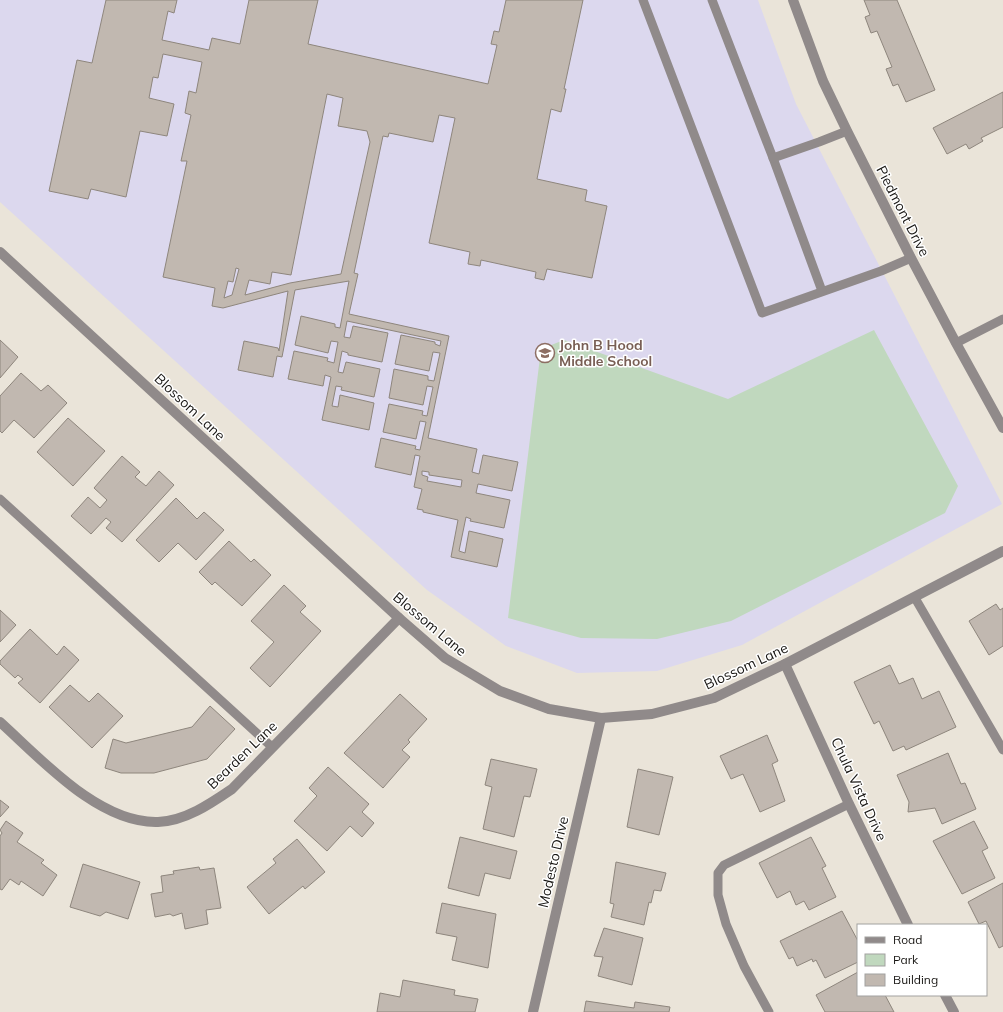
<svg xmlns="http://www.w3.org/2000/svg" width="1003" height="1012" font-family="Mulish,sans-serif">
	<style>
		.education { fill: #dcd8ee }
		.green { fill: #c0d8be }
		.building { fill: #c1b8b0; stroke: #8e867d; fill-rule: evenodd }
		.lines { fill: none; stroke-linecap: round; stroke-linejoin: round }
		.service { stroke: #908a8a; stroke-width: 9 }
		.minor { stroke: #908a8a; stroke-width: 10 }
		.tertiary { stroke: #908a8a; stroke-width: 10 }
		.labels { text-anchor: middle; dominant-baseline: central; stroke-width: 3; stroke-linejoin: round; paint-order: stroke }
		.street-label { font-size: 14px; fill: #171512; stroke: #fff }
		.education-label { font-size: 14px; font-weight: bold; fill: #785e54; stroke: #fff; text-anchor: start }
	</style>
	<rect width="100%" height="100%" fill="#eae4d9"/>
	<!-- education -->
	<polygon class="education" points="0,0 758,0 796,104 1002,504 742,645 657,671 577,673 506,646 427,590 0,202"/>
	<!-- green -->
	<polygon class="green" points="874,330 958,486 945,513 731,621 657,639 581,638 508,618 541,349 564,340 728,399"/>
	<!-- building -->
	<g class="building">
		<path d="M106 0H177L174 13 168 11 162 40 209 50 212 38 240 44 249 0H318L308 44 488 84 497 45 491 44 494 31 499 32 506 0H583L564 89H566L561 112 551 109 537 179 587 190 585 201 607 206 592 278 547 269 544 280 535 278 536 272 481 260 480 266 468 264 470 252 429 243 455 118 439 115 433 142 389 133 388 137 383 136 354 273 358 274 349 314 449 336 428 438 477 449 472 472 479 474 483 455 518 462 512 491 478 484 476 493 510 500 504 528 470 521 471 519 466 517 459 551 465 553 469 531 503 539 497 567 451 557 458 520 423 512V510L417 509 422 489 414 487 420 456 415 455 411 475 375 467 381 438 416 446 415 449 420 450 426 422 420 421 416 439 383 432 389 404 423 411 422 415 427 416 433 387 427 386 423 405 389 398 394 369 428 376V380L434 381 440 353 433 352 429 371 395 364 401 335 435 342V344L440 346 441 341 347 321 344 337 350 338 353 326 388 333 382 362 348 355V353L342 351 338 372 343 373 346 362 380 369 374 397 341 390 342 387 336 386 332 406 338 407 340 395 374 403 369 430 322 420 331 377 325 375 323 386 288 379 294 351 328 358 327 361 334 363 338 342 331 341 328 353 295 345 301 316 335 324V327L340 328 349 281 295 290 282 357 277 356 273 377 238 370 244 341 278 348 279 351 288 291 223 308 212 306 215 288 163 277 187 161H181L191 115 185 113 189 91 196 93 202 62 163 54 158 78 153 77 149 98 174 104 167 136 140 131 126 197 91 189 88 199 49 191 77 60 92 63ZM327 94 343 98 338 126 367 131 370 142 341 274 290 283 245 295 249 280 270 284 272 272 291 275ZM236 268 239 269 232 295 224 298 228 281 233 282ZM422 471 429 472V475L462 480 461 487 427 481 428 477 422 475Z"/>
		<polygon points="864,0 897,0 935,90 906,102 898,84 893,86 886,69 892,67 877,31 871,33 865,17 870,15"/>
		<polygon points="1003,92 1003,127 981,138 983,141 969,149 966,144 947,154 933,128"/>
		<polygon points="0,340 18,357 0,378"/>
		<polygon points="21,373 41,391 48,385 67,403 34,438 14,420 2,433 0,431 0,396"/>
		<polygon points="68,418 105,451 73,486 37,452"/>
		<polygon points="122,456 140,472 135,477 146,486 159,471 174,485 122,542 106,528 111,522 106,518 91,534 71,516 88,497 100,508 107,500 94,488"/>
		<polygon points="176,498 197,519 204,512 224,530 196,560 178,543 159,562 136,540"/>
		<polygon points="229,541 251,562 254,559 271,575 242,606 215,582 212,585 199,572"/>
		<polygon points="284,585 306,606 300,612 321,631 270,687 250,668 274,642 251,621"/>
		<polygon points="996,604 1000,610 1003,608 1003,646 989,655 969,621"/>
		<polygon points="0,610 16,625 0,642"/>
		<polygon points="30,629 57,655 64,646 79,660 40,703 18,683 23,679 18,675 15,678 0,664 0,661"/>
		<polygon points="890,665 899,684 913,678 922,699 939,691 956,727 906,750 904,746 893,751 879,721 874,724 854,682"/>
		<polygon points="70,685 89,702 98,693 123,716 92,748 49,707"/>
		<polygon points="400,694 427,719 408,740 410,742 402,750 410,757 383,788 344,753"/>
		<polygon points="210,706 235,729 207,759 154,773 121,773 105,768 113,739 126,743 192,727"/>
		<polygon points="767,735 778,761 772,764 785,801 760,812 743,774 731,779 720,756"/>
		<polygon points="948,753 961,784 965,783 976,809 942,824 935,808 908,812 909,802 897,775"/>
		<polygon points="491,759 537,769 530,797 524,796 514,837 483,829 492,787 485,785"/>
		<polygon points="328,767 369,804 362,812 374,823 362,837 350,826 327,851 294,821 317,796 309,788"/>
		<polygon points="638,769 673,777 659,835 627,827"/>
		<polygon points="0,800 9,807 0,817"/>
		<polygon points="6,821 23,833 17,842 44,860 41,863 57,875 43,896 21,881 19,885 10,879 2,890 0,889 0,836 2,833 0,830"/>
		<polygon points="974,821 988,848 982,851 995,878 962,894 933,841"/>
		<polygon points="460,837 517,851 510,879 485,873 479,896 448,888"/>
		<polygon points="811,837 826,866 822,868 836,897 809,910 804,901 796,905 790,891 777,898 759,863"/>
		<polygon points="297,839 325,872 305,889 303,886 269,914 247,887 276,863 273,859"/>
		<polygon points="616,862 666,873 661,891 654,890 651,903 649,902 644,925 611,917 614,904 610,903"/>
		<polygon points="83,864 140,882 128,919 106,912 100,916 70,907"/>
		<polygon points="199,867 200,870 214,868 221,908 206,910 208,924 185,929 182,913 173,916 170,914 155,917 151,894 163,892 161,876 174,874 173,871"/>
		<polygon points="1003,883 1003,946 999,948 986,921 979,924 968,902"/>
		<polygon points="442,903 496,914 488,968 452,960 457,937 436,933"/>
		<polygon points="842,911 858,941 858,962 825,978 816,960 813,962 812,959 797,966 793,957 789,959 780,941"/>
		<polygon points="604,928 643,938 632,985 598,976 603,957 594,956"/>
		<polygon points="858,972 858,995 885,995 894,1012 825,1012 816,995"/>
		<polygon points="403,980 455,990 454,995 478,999 475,1012 377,1012 380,993 400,997"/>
		<polygon points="586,1001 634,1008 635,1002 670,1007 669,1012 584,1012"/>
	</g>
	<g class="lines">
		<!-- service -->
		<g class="service">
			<polyline points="643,0 762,313 881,271 911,258"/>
			<polyline points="712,0 773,158 822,291"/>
			<polyline points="773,158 819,142 847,131"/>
			<polyline points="956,343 1003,319"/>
			<polyline points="0,499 272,747"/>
			<polyline points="915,598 1003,750"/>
			<polyline points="769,1012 744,966 726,924 718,895 718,873 724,865 849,804"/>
		</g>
		<!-- minor -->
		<g class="minor">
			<polyline points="0,252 399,618 445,658 500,691 549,709 601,718 652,714 714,698 785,664 1003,551"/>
			<polyline points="785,664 849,804 908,925"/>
			<path d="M0 722C41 759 99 824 158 822 185 821 210 804 232 789L399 618"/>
			<polyline points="945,995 954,1012"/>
			<polyline points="533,1012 601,718"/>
		</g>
		<!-- tertiary -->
		<polyline class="tertiary" points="793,0 823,81 847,131 911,258 956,343 1003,428"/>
	</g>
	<!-- icons -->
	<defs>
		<g id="school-ring" transform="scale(1)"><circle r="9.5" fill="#fff" stroke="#8d6e63" stroke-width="1.5"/><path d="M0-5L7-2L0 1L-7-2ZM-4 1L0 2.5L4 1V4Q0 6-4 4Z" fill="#8d6e63"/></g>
	</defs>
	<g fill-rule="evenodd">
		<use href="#school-ring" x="545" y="353"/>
	</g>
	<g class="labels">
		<!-- street labels -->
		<g class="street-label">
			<text transform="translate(903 211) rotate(63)">Piedmont Drive</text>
			<text transform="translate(190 407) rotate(43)">Blossom Lane</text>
			<text transform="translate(430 624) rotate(40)">Blossom Lane</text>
			<text transform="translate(746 666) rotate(-25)">Blossom Lane</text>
			<text transform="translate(242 755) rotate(-44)">Bearden Lane</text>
			<text transform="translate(859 789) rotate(65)">Chula Vista Drive</text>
			<text transform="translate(553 862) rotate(-77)">Modesto Drive</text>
		</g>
		<!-- education labels -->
		<g class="education-label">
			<text x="559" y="345">John B Hood<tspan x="559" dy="16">Middle School</tspan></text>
		</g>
	</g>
	<!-- legend -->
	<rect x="857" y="924" width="130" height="72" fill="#ffffff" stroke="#a2a1a0"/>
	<rect x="865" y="937" width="20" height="6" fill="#908a8a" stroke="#a2a1a0"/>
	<text x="893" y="944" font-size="12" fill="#171512">Road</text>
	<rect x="865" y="954" width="20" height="12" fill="#c0d8be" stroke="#a2a1a0"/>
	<text x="893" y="964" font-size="12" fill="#171512">Park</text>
	<rect x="865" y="974" width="20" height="12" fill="#c1b8b0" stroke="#a2a1a0"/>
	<text x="893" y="984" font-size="12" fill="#171512">Building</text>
</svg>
